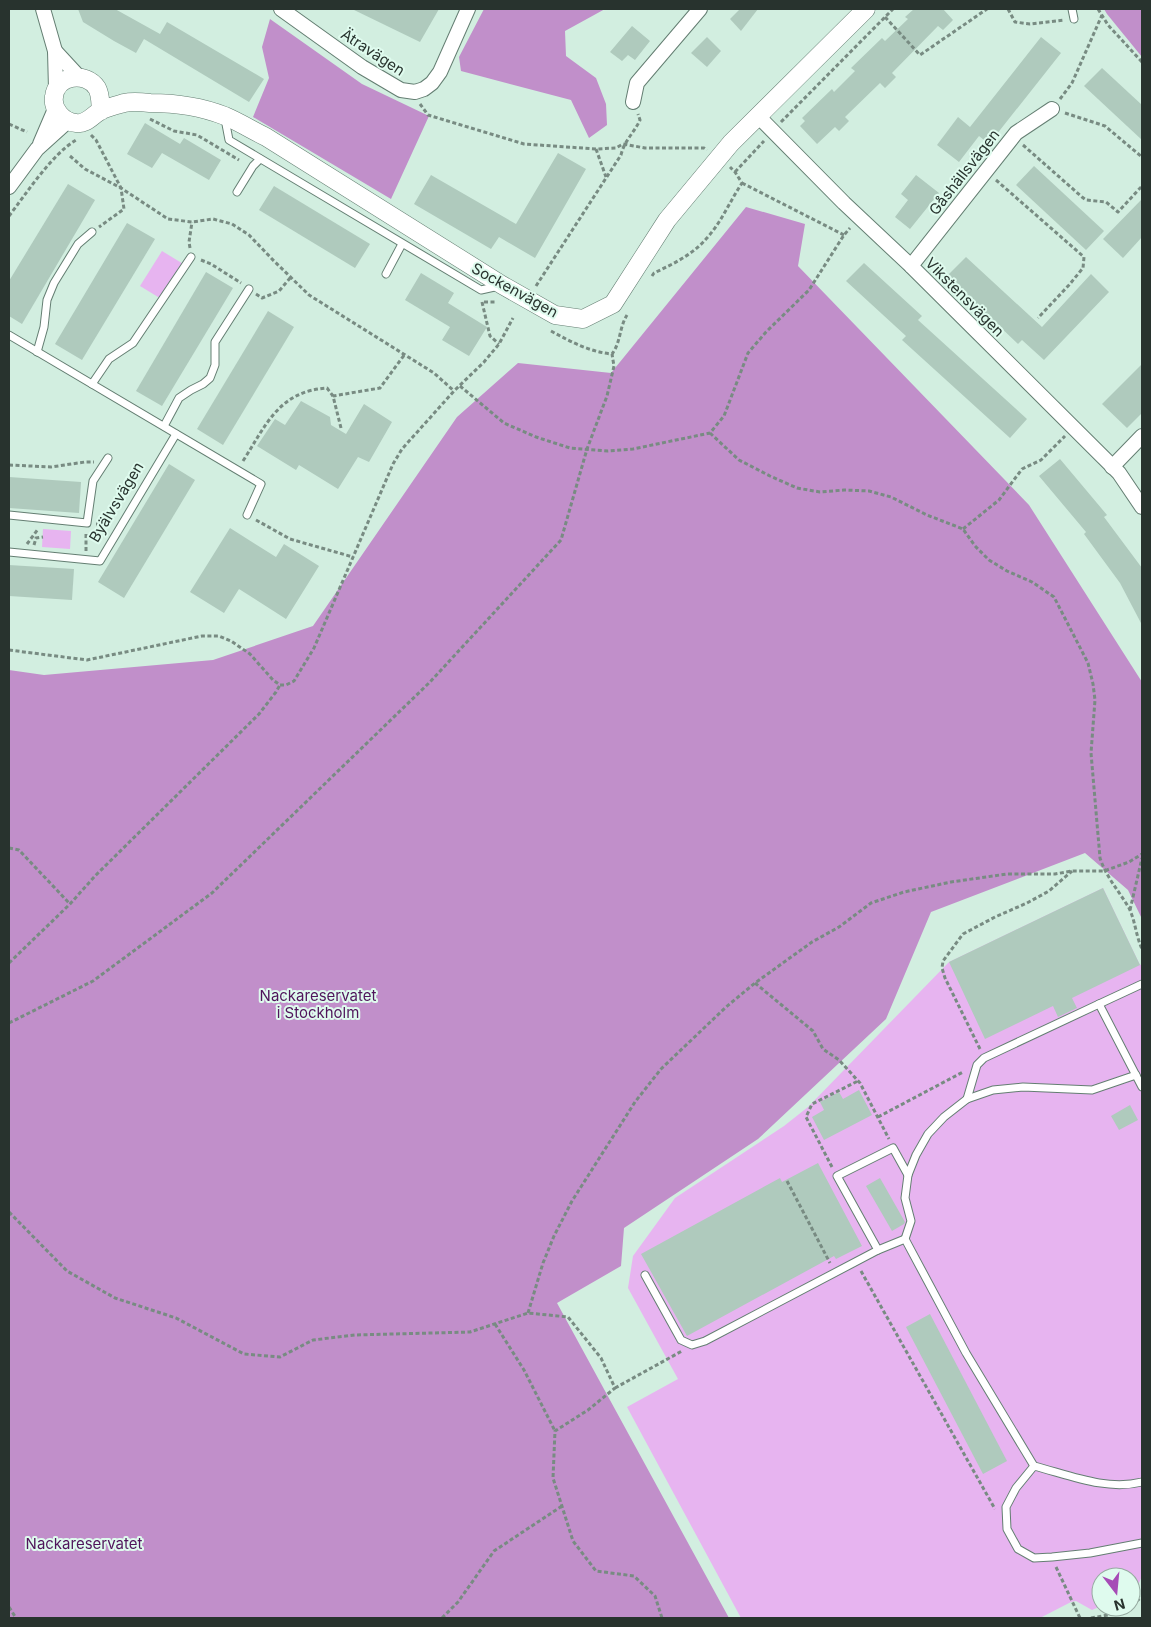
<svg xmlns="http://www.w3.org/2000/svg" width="1151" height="1627" font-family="Inter,sans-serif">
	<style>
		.green { fill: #e7b4f0 }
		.forest { fill: #c18fca }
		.building { fill: #afcabd }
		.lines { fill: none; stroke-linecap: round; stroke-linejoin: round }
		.service-casing { stroke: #647e72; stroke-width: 9 }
		.minor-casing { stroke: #647e72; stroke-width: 16 }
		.tertiary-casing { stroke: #647e72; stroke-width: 19 }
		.path { stroke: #788b82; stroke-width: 3; stroke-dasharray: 4 2.5; stroke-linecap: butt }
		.service { stroke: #fff; stroke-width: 7 }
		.minor { stroke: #fff; stroke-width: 14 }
		.tertiary { stroke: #fff; stroke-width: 18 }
		.labels { text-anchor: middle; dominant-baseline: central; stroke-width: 4; stroke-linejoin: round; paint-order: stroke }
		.street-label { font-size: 15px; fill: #28332e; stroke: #dffbee }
		.park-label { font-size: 15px; fill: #50145b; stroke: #dffbee }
	</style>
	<rect width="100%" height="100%" fill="#d2eee0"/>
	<!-- green -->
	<g class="green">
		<polygon points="162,251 185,265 163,300 140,286"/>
		<polygon points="43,529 71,531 70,549 42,547"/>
		<polygon points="1103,888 1140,965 1142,964 1142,1576 1135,1592 1131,1593 1131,1577 1101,1577 1101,1606 1092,1610 1076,1601 1071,1602 1040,1618 741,1618 627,1407 678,1379 628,1288 633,1256 675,1198 784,1126 808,1107 949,962"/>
	</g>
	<!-- forest -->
	<g class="forest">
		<polygon points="484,9 605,9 565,31 566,56 596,78 606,104 607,125 589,138 571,100 461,71 459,57"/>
		<polygon points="1104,9 1142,9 1142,57 1107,14"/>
		<polygon points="270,19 362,84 429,116 391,199 253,117 269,78 262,47"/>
		<polygon points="746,207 805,224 798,266 1029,505 1142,682 1142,919 1128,890 1085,853 931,912 886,1019 758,1139 624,1228 621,1266 557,1303 729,1618 9,1618 9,670 44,675 213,660 313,626 457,417 518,363 611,373"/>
	</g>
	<!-- building -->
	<g class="building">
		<polygon points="78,9 115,9 160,34 167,22 264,79 249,102 144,39 136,53 114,41 83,22"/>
		<polygon points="352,9 439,9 420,42"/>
		<polygon points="740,9 758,9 741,31 730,19"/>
		<polygon points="914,9 943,9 953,20 943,30 938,26 892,73 896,77 885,88 880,83 845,117 849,121 839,131 835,127 817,144 800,126 805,121 802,118 832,89 834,92 855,71 851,68 882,38 885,41 908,19 905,17"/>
		<polygon points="632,26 650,41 635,60 628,55 622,61 610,52"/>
		<polygon points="707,37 721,51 707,67 691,53"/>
		<polygon points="1041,37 1061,53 989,144 979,136 959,162 937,145 958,117 970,127"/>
		<polygon points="1102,68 1142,105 1142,140 1084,86"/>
		<polygon points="145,123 180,144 184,138 221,160 209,180 162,153 152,168 127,154"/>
		<polygon points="558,153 586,169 535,258 499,237 491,249 414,204 431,175 516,224"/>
		<polygon points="1034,166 1104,231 1086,250 1016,185"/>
		<polygon points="916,175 939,193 910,229 895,217 908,200 901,194"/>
		<polygon points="68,184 95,200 22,324 9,316 9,281"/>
		<polygon points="274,186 370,244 355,268 259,210"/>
		<polygon points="1142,199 1142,237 1123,258 1103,239"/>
		<polygon points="127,223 155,239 82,360 55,344"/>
		<polygon points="966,257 1042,327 1091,274 1109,292 1044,360 1022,340 1018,344 947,276"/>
		<polygon points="864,263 922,316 918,320 1027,419 1010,438 902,340 906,336 846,281"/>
		<polygon points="206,272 233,288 162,406 136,391"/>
		<polygon points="421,273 454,293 448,303 487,327 469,356 442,340 450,327 405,300"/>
		<polygon points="268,311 294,327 223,445 197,429"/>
		<polygon points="1142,364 1142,413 1127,428 1102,404"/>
		<polygon points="301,401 330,417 331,425 346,434 364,404 392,422 369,462 358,457 338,489 299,465 296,470 257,446 275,419 285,425"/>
		<polygon points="1060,459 1107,515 1104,517 1142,568 1142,625 1120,583 1084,534 1086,532 1039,476"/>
		<polygon points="169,464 195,480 124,598 98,582"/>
		<polygon points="9,477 81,482 79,513 9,508"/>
		<polygon points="230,528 276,557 284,544 319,566 286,619 239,589 224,613 190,592"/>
		<polygon points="9,565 74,569 72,600 9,596"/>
		<polygon points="1103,888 1140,965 1072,998 1077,1008 1058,1017 1053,1006 985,1039 949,962"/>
		<polygon points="859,1090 872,1115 824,1140 812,1117 824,1110 820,1102 839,1092 843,1099"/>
		<polygon points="1130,1105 1138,1120 1119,1130 1111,1116"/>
		<polygon points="818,1163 862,1246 836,1259 834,1256 687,1336 641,1254 780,1178 782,1182"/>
		<polygon points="880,1178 905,1222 904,1224 892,1231 866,1186"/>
		<polygon points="930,1314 1007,1461 983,1474 906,1327"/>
	</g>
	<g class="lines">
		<!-- service casing -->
		<g class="service-casing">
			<g id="service">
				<polyline points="1072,9 1074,19"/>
				<polyline points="225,119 229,140 481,290 499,286"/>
				<polyline points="237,192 253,166 260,159"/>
				<polyline points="386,274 402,244"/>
				<polyline points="9,335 261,484 247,515"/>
				<polyline points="37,352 44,327 47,300 54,283 78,244 92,232"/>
				<polyline points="92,384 109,359 133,343 191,257"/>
				<polyline points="164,426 179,398 191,390 203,384 210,378 215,365 215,342 249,289"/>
				<polyline points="9,515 87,523 93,481 108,458"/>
				<polyline points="9,552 100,561 176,434"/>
				<polyline points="1099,1004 1142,984"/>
				<polyline points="967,1099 977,1065 984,1058 1099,1004 1142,1087"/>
				<polyline points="905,1239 911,1221 905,1198 908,1175"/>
				<polyline points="878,1250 837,1176 893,1148 908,1175 916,1155 928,1134 944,1117 967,1099 993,1090 1023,1087 1092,1090 1136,1075"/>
				<polyline points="645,1275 681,1340 692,1345 705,1341 878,1250 905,1239 966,1353 1034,1466"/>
				<path d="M1142 1482C1106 1491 1069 1475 1034 1466L1016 1488 1006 1507 1007 1529 1018 1549 1034 1558 1052 1557 1090 1553 1142 1543"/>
			</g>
		</g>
		<!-- minor casing -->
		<g class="minor-casing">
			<g id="minor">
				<polyline points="43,9 55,51 56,89"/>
				<polyline points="281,9 362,67 401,90 415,92 424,89 432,83 440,72 468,9"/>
				<polyline points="55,51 79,77"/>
				<polyline points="633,102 637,83 700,9"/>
				<polyline points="758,116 844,203 911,266 1119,473 1142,507"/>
				<polyline points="40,144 55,109"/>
				<polyline points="9,187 37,149 68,121"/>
				<polyline points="911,266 1016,133 1052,109"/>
				<polyline points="1112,467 1142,436"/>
			</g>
		</g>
		<!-- tertiary casing -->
		<g class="tertiary-casing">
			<path id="tertiary" d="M101 111C100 103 101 95 97 88 86 71 56 75 54 97 52 109 63 122 76 123 87 125 93 114 102 110 109 107 117 105 124 103 132 101 142 102 150 103 175 103 202 107 225 116 239 122 252 130 266 137L502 285 555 315 583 319 613 304 667 220 731 143 866 9"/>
		</g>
		<!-- path -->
		<g class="path">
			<polyline points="1008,9 1015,22 1030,24 1064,20"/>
			<polyline points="1098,9 1108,25 1142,62"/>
			<polyline points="885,17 920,55 987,9"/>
			<polyline points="1060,99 1072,83 1102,15"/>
			<polyline points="420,104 428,115 524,144 596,149 616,148 623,144 645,148 704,148 707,150"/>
			<polyline points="1065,113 1105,126 1142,157"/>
			<polyline points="150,119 174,131 197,135 239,160"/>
			<polyline points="781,122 893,9"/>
			<polyline points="9,124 27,132"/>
			<polyline points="91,135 96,140 121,188 124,209 99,227"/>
			<polyline points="1023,145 1082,197 1086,200 1106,202 1118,212 1142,186"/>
			<polyline points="596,149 606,177"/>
			<polyline points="70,156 85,169 121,188 168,219 192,222 213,219 232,224 249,235 274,261 309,295 434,373 454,391"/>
			<polyline points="735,172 764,141"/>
			<polyline points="996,180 1084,257 1083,268 1069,285 1038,318"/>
			<polyline points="742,183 844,235"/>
			<path d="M9 216C26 194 52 154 76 140"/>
			<polyline points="190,248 189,242 192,222"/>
			<polyline points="201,260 211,264 241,283"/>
			<path d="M652 276 654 273C673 264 692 255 706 239 721 223 730 201 742 183L735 172 730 167"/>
			<path d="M536 286 621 155C624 141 634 133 640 120L638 114"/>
			<polyline points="256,294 262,298 279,291 291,277"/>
			<polyline points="482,302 490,336 499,344"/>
			<polyline points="484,302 497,302"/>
			<path d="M551 331C571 342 590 352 612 354 621 342 619 328 627 315"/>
			<polyline points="460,386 504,423 536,437 570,448 608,451 633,449 710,433 724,416 748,353 766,332 809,290 844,235 850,228"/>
			<polyline points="341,428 333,396 380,388 405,354"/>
			<path d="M710 433 739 460 770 476 797 488 820 492 844 490 869 491 891 497 927 515 963 529 975 546 989 560 1007 571 1032 582 1054 597 1088 663 1093 684 1095 700 1091 753 1100 858C1106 877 1119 891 1129 908 1135 920 1136 936 1142 949"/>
			<path d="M243 461C266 425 279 391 327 388L333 396"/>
			<polyline points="9,465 51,467 85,462 94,462"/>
			<polyline points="256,520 290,539 353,557"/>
			<polyline points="96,524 110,524"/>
			<polyline points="963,529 999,500 1022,469 1041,460 1065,436"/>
			<polyline points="27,544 38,529"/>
			<polyline points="34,545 36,538 43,537"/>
			<polyline points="86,551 86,532"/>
			<polyline points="9,650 87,660 202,636 219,636 231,641 250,654 273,680 280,685 286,685 294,681 314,648 393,464 402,449 454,391 484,362 499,344 513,318"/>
			<polyline points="9,848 19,850 70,904"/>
			<polyline points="1130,910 1142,858"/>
			<polyline points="9,963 70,904 95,876 259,714 276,692 280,685"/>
			<polyline points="755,983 813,1031 823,1049 839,1060 860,1083 889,1139"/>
			<polyline points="9,1023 93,981 212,893 430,682 561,540 587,449 607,396 614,366 612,354"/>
			<polyline points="980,1049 945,978 942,968 943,961 963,934 995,917 1027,903 1049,891 1072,871"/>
			<polyline points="878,1117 963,1072"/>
			<polyline points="832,1167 806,1117 812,1104 858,1081"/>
			<polyline points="787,1181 830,1263"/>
			<polyline points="9,1212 67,1271 115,1298 176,1318 244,1354 280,1357 313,1340 355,1335 470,1332 528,1313 568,1317 601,1358 615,1388 588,1410 555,1431 553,1478 573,1541 596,1571 634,1576 655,1596 662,1618"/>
			<polyline points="861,1271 995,1509"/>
			<polyline points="528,1313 543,1263 554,1236 572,1201 635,1102 661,1069 726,1007 755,983 812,942 839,927 871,903 904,892 951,882 1007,874 1055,874 1072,871 1104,871 1129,862 1142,854"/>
			<polyline points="495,1324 524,1370 555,1431"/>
			<polyline points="615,1388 682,1351"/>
			<polyline points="1056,1567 1080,1618"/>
			<polyline points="1131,1605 1142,1597"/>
			<polyline points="9,1607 16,1618"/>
			<polyline points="442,1618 458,1602 494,1551 562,1506"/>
			<polyline points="1091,1618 1108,1615 1128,1607"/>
		</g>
		<!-- service -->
		<use href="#service" class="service"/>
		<!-- minor -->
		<use href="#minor" class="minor"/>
		<!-- tertiary -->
		<use href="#tertiary" class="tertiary"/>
	</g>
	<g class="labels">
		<!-- street labels -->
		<g class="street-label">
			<text transform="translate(373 52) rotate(33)">Ätravägen</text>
			<text transform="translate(964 172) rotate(-52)">Gåshällsvägen</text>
			<text transform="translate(515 290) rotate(29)">Sockenvägen</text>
			<text transform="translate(965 297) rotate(45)">Vikstensvägen</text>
			<text transform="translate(116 502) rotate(-59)">Byälvsvägen</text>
		</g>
		<!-- park labels -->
		<g class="park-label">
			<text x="318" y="995">Nackareservatet<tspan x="318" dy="17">i Stockholm</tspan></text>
			<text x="84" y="1543">Nackareservatet</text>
		</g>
	</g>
	<!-- border -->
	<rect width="1151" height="1627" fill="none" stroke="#28332e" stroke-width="20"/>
	<!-- north arrow -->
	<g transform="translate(1116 1592) rotate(164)"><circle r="24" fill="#dffbee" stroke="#96aba1"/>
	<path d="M0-4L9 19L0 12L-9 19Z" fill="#a64bb6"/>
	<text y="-8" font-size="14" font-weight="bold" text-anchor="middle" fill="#28332e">N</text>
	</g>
</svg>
